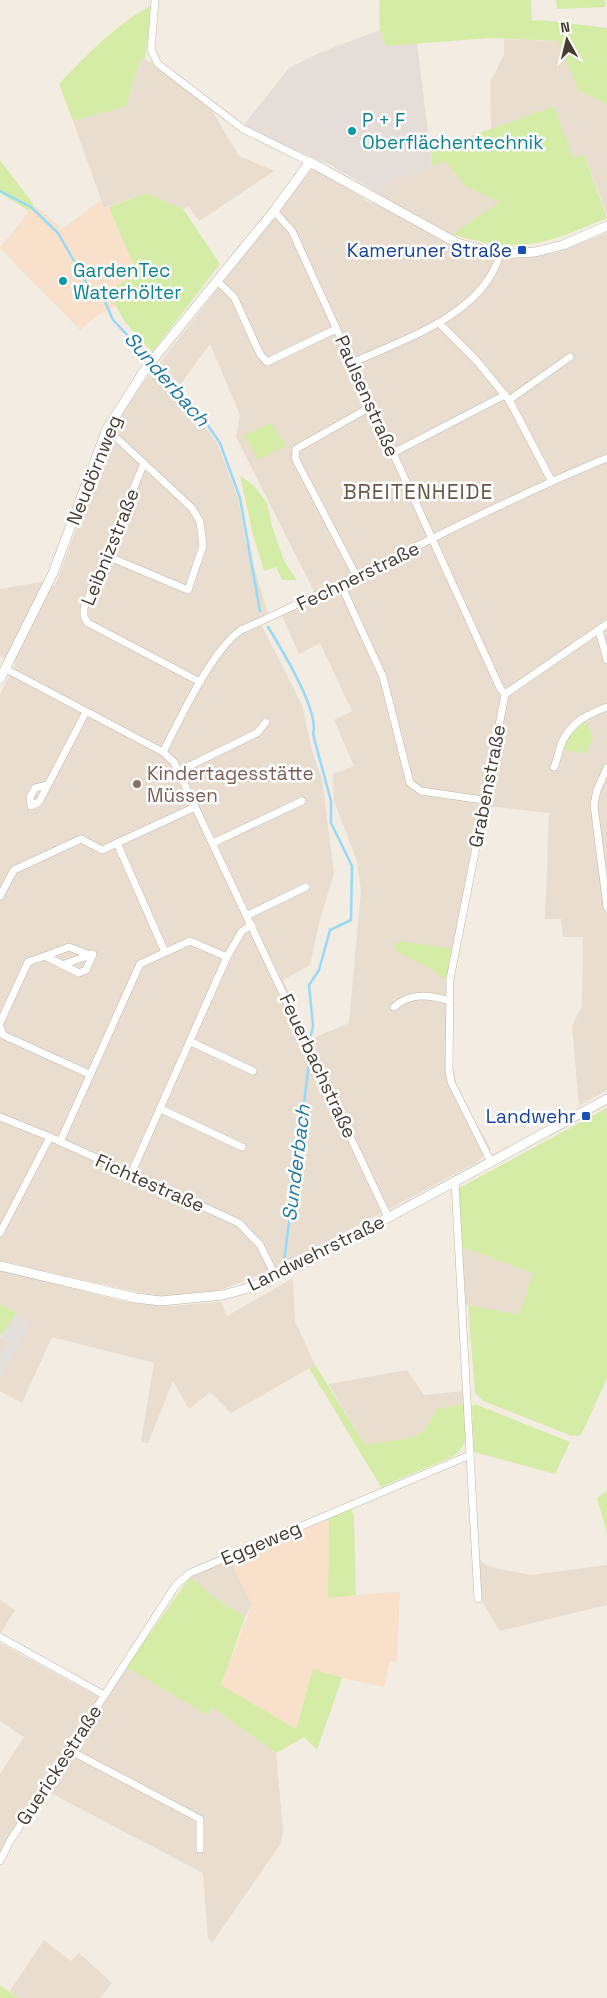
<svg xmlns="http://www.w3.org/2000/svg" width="607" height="1998" font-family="'Space Grotesk',sans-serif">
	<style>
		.residential { fill: #e8ddcf }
		.commercial { fill: #f8e0ca }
		.industrial { fill: #e5ddd8 }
		.green { fill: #d4eca6 }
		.parking { fill: #e3dfdb }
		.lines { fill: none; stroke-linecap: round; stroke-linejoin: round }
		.stream { stroke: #97daf7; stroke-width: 2.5 }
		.minor-casing { stroke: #c2b6a7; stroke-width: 8 }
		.tertiary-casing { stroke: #c2b6a7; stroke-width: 10 }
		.minor { stroke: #fff; stroke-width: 7 }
		.tertiary { stroke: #fff; stroke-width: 9 }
		.culture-dot { fill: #0f9aa8; stroke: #fff; stroke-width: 2 }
		.transit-dot { fill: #1a4fb4; stroke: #fff; stroke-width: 2 }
		.education-dot { fill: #8d6e63; stroke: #fff; stroke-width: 2 }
		.labels { text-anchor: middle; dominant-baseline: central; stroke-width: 5; stroke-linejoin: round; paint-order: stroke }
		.culture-label { font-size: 19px; fill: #0d838f; stroke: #fff; text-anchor: start }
		.transit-label { font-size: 19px; fill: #164399; stroke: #fff; text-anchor: end }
		.street-label { font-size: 19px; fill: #453c32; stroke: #fff }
		.education-label { font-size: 19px; fill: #785e54; stroke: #fff; text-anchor: start }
		.water-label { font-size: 20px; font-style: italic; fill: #1f79a2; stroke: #fff }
		.quarter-label { font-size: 21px; letter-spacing: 1px; fill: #695848; stroke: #fff }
	</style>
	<rect width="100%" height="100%" fill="#f3ece2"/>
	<!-- residential -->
	<g class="residential">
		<polygon points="504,39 558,41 579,91 607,104 607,215 584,155 573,159 554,106 491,129 490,82 504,55"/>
		<polygon points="141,57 152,63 211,109 239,156 274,171 199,221 189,207 183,209 146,193 104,208 73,121 126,106"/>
		<polygon points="445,161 465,186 501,202 452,234 447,242 489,259 506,259 554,253 607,233 607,1090 579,1106 572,1026 582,1006 583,937 563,937 561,919 545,919 549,813 487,806 454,980 452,1063 458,1091 491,1149 476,1163 279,1267 221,1290 183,1295 159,1296 136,1292 0,1261 0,694 16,663 0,656 0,589 46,581 55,586 114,427 130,400 152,371 198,416 217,443 238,498 246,541 268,613 258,618 302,705 313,754 322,779 334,873 319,923 310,965 283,980 311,1039 349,1023 361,891 357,861 334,801 333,774 354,766 334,720 352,711 320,643 299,654 279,609 315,593 236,437 240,415 210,344 180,385 158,365 310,171 317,169 372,204 386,184"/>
		<polygon points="461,1247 533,1273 519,1316 464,1304"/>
		<polygon points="0,1270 122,1301 172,1306 221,1302 227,1316 293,1278 295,1321 315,1365 231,1413 210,1392 189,1409 173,1381 148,1443 141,1442 154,1363 52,1337 22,1403 0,1391 0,1338 16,1313 0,1304"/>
		<polygon points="407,1370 424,1395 463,1391 464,1404 438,1408 424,1431 413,1437 365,1445 328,1384"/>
		<polygon points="478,1557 484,1564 495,1568 531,1575 607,1565 607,1605 500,1631 480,1598"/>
		<polygon points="229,1559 252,1604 245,1617 216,1599 190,1577"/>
		<polygon points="0,1600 15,1610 0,1634"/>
		<polygon points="0,1643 105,1701 126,1667 207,1715 212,1707 276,1753 283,1830 281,1843 212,1943 208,1938 203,1873 41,1788 0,1858 0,1774 24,1737 0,1721"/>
		<polygon points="44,1940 71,1961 79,1953 112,1983 100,1998 18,1998 10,1991"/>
	</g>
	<!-- commercial -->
	<g class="commercial">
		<polygon points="101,200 104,208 109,207 137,273 111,297 116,306 94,318 80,330 0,248 34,205 62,229"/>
		<polygon points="329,1518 329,1597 400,1592 397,1662 390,1661 384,1687 342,1678 313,1669 296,1729 221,1685 252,1604 229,1559"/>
	</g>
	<!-- industrial -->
	<polygon class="industrial" points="380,30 386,46 417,43 432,166 386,184 379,194 331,165 265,138 244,125 289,68 317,54"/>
	<!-- green -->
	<g class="green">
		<polygon points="379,0 531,0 532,21 541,20 607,28 607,104 579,91 557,41 489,38 386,46 380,30"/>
		<polygon points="556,0 605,0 605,7 557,9"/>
		<path d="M152 5 145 59 141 58 126 106 73 121 59 84C87 55 116 24 152 5Z"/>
		<path d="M554 106 573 158 584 155 607 218C544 244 520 256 452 234L500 202 465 186 445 161 432 166 431 151Z"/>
		<polygon points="0,160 34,205 29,211 0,193"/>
		<polygon points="146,193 183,209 220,264 152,352 125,322 111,297 118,292 115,287 137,273 109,207"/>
		<polygon points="271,423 286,446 258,460 244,435"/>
		<polygon points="240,475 255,487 267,503 272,526 284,561 297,580 282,580 276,567 264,571 253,535"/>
		<path d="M583 721C595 737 596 736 585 753L565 750C568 737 572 729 583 721Z"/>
		<path d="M401 941 452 949 449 974 444 980C431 964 410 962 394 948L395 943Z"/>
		<polygon points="607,1108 607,1378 582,1433 578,1436 572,1436 483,1401 475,1393 468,1305 519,1315 533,1273 461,1247 459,1188"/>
		<polygon points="0,1304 16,1313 1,1336 0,1335"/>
		<path d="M315 1365 365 1445 413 1437 424 1431 438 1408 464 1404C465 1424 472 1445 452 1457L381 1487 309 1368Z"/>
		<polygon points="475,1404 570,1442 555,1474 474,1452 472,1407"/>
		<polygon points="607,1491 607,1533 597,1498"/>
		<polygon points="351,1508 354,1517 356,1595 328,1598 329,1518"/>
		<polygon points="190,1577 216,1599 245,1617 221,1685 296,1729 313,1669 342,1678 317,1750 304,1737 276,1753 212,1707 207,1715 126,1667"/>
		<polygon points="0,1985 18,1998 0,1998"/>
	</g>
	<!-- parking -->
	<polygon class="parking" points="15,1316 31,1324 0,1379 0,1352 6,1343 0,1339"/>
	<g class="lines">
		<!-- stream -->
		<g class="stream">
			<polyline points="0,191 31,207 58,233 89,287 104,299 113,320 133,341 148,353 200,414 220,443 240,498 260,611"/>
			<path d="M268 627C281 648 320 711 313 734L331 801V823L352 866 351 920 330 930 319 970 309 985 313 1026 311 1035"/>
			<polyline points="284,1262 309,1063"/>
		</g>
		<!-- minor casing -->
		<g class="minor-casing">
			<g id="minor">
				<polyline points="155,0 151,50 158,64 243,129 310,162"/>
				<polyline points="274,211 292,231 500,688 505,694"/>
				<polyline points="217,281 234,297 260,354 267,362 336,329"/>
				<polyline points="439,323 476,360 509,400 551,480"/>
				<path d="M352 363C404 339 483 315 500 254"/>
				<polyline points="509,400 570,357"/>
				<polyline points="393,453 505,395"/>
				<polyline points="144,463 84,608 84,617 88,623 200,682"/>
				<polyline points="107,556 188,590 203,546 200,522 192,508 107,429"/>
				<polyline points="357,577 295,458 296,449 372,406"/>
				<polyline points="341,585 383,677 410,783 421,791 483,800"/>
				<polyline points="599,630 607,660"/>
				<polyline points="6,669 163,752 174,762 388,1217"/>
				<polyline points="505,694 607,624"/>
				<path d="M163 752C180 719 211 651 241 630 364 576 482 509 607 458"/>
				<path d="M554 767C558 758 559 749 563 740 573 721 588 714 607 707"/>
				<polyline points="607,768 597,790 594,805 607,907"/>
				<polyline points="179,771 257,733 266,722"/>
				<polyline points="48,785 35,788 30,797 31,806 39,802 86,712"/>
				<polyline points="117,843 165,952"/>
				<polyline points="213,843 302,801"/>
				<polyline points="0,896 14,870 81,839 102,850 195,807"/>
				<polyline points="248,915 306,887"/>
				<polyline points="45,956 69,947 92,956"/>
				<polyline points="62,965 90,955"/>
				<path d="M394 1007C411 992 429 995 450 1001"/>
				<polyline points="0,1023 28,962 45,956 79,973 86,970 93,954"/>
				<polyline points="0,1026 3,1035 89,1074"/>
				<polyline points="191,1042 253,1071"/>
				<polyline points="161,1109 242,1147"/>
				<polyline points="0,1117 50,1137 239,1223 260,1245 276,1277"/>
				<polyline points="60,1142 140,964 190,941 227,957"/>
				<polyline points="491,1162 451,1082 449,1069 450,979 482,817 483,800 487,789 505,694"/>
				<polyline points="131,1174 227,957 242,931 252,925"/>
				<polyline points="455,1183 478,1599"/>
				<polyline points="0,1233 50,1137"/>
				<polyline points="0,1637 104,1695"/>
				<polyline points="69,1750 200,1819 200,1849"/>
				<polyline points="0,1861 10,1841 176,1585 190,1573 470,1455"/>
			</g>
		</g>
		<!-- tertiary casing -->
		<g class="tertiary-casing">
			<g id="tertiary">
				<polyline points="0,679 53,573 107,429 146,368 274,211 310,162 457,243 500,254 535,252 563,245 607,226"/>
				<polyline points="0,1266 136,1298 161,1301 223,1295 252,1287 306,1262 607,1099"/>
			</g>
		</g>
		<!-- minor -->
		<use href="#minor" class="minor"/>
		<!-- tertiary -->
		<use href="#tertiary" class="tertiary"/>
	</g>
	<!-- markers -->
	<g class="culture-dot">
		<circle cx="352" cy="131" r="5"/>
		<circle cx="63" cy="281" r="5"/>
	</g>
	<g class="transit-dot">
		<rect x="517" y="245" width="10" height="10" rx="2.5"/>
		<rect x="581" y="1111" width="10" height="10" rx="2.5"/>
	</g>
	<circle class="education-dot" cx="137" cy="784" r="5"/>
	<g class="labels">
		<!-- culture labels -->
		<g class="culture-label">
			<text x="362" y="120">P + F<tspan x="362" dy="22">Oberflächentechnik</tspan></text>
			<text x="73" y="270">GardenTec<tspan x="73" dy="22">Waterhölter</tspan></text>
		</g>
		<!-- transit labels -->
		<g class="transit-label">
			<text x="512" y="250">Kameruner Straße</text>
			<text x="576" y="1116">Landwehr</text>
		</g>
		<!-- street labels -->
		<g class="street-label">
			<text transform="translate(367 396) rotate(66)">Paulsenstraße</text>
			<text transform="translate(94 470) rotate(-68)">Neudörnweg</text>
			<text transform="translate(110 547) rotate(-68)">Leibnizstraße</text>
			<text transform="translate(358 576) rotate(-26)">Fechnerstraße</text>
			<text transform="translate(487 786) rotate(-79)">Grabenstraße</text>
			<text transform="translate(318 1066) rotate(65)">Feuerbachstraße</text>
			<text transform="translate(150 1183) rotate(24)">Fichtestraße</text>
			<text transform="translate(316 1253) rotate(-26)">Landwehrstraße</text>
			<text transform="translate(261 1543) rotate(-23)">Eggeweg</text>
			<text transform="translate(59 1765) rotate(-57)">Guerickestraße</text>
		</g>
		<!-- education labels -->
		<g class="education-label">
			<text x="147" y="773">Kindertagesstätte<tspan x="147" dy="22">Müssen</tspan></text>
		</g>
		<!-- water labels -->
		<g class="water-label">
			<text transform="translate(167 379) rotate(49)">Sunderbach</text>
			<text transform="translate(296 1163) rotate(-83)">Sunderbach</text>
		</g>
		<!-- quarter labels -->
		<g class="quarter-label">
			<text x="418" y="491">BREITENHEIDE</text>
		</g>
	</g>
	<!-- north arrow -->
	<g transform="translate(567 40) rotate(352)" stroke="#ffffff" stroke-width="4" paint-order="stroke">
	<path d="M0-4L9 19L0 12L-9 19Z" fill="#453c32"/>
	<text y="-8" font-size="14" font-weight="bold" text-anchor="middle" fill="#453c32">N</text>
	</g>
</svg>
